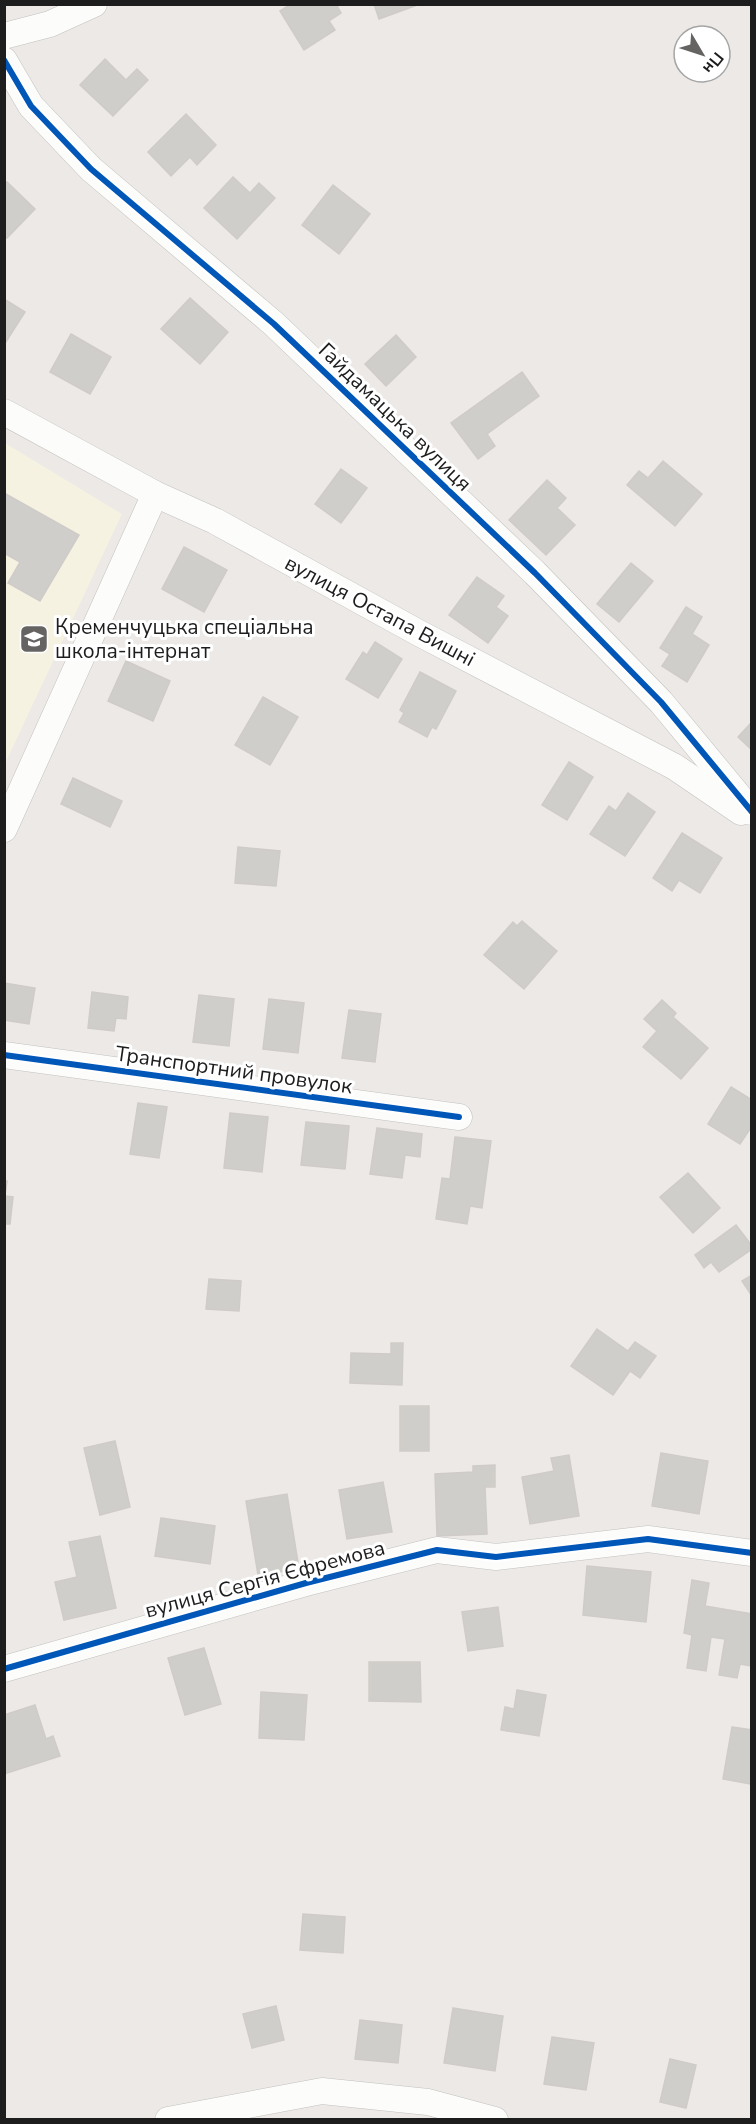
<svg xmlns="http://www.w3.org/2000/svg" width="756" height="2124" font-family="'Nunito Sans',sans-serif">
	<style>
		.education { fill: #f5f2e2 }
		.building { fill: #d0cecb; stroke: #cfcbc8; stroke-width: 1.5 }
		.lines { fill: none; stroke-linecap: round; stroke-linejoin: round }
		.minor-casing { stroke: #c3c1c0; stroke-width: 27 }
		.minor { stroke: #fcfcfb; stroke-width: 26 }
		.cycleway-casing { stroke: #fff; stroke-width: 10 }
		.cycleway { stroke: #0057b8; stroke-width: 6 }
		.labels { text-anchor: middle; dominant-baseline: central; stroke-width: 6; stroke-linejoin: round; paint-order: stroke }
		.street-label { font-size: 21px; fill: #1d1d1d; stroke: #fff }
		.poi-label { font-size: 21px; fill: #1d1d1d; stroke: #fff; text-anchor: start }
	</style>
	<rect width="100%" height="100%" fill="#ece9e6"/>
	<!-- education -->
	<polygon class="education" points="5,443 122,514 5,764"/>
	<!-- building -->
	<g class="building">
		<polygon points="291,4 336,4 341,13 329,21 335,30 304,50 280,11"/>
		<polygon points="374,4 420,4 379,19"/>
		<polygon points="105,59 126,80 137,69 148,80 113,116 80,85"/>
		<polygon points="186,114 216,145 197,165 190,157 171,176 148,152"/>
		<polygon points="233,177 250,193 259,183 275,198 237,239 204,208"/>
		<polygon points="7,182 35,209 7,238 4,236 4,184"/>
		<polygon points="333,185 370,214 339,254 302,225"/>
		<polygon points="190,298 228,332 200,364 161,329"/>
		<polygon points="4,299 25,312 4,345"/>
		<polygon points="71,334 111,357 90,394 50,372"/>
		<polygon points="396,335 416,357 386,386 365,364"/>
		<polygon points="522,372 539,396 487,434 495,446 478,459 451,423"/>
		<polygon points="663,461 702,494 675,526 627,485 639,471 648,478"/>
		<polygon points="341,469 367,488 341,523 315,504"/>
		<polygon points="547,480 566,498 557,508 575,525 546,555 509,520"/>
		<polygon points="4,493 79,535 40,601 8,583 20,562 4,553"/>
		<polygon points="184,547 227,570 204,612 162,589"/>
		<polygon points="631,563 653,581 619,622 597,604"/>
		<polygon points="477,577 504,596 496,607 508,616 488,643 449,615"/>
		<polygon points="686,607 702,617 692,634 709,645 687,682 662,666 670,654 660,648"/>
		<polygon points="375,642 402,659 378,698 346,679 363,652 367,655"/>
		<polygon points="126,661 170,681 153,721 108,701"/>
		<polygon points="420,672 456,691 436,729 432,727 427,737 399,722 404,713 400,710"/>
		<polygon points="263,697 298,717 270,765 235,745"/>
		<polygon points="752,722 752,750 738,737"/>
		<polygon points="569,762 593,777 567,820 542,805"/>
		<polygon points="73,778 122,801 110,827 61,804"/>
		<polygon points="628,793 655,812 625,856 590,834 609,806 616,811"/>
		<polygon points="682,833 722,858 700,893 679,880 672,891 653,878"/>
		<polygon points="238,847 280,851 276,886 235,883"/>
		<polygon points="522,921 557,951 524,989 484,955 513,922 517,926"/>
		<polygon points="4,983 35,988 29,1024 4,1020"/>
		<polygon points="92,992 128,997 126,1019 116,1018 114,1031 88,1028"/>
		<polygon points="199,995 234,999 229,1046 193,1042"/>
		<polygon points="269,999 304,1003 298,1053 263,1049"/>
		<polygon points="662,1000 676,1013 673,1017 708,1048 681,1079 643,1047 657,1031 644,1019"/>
		<polygon points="349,1010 381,1014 375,1062 342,1058"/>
		<polygon points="731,1087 752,1100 752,1126 740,1144 708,1124"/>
		<polygon points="138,1103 167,1107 159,1158 130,1154"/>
		<polygon points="230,1113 268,1117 262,1172 224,1168"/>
		<polygon points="306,1122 349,1126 345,1169 301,1165"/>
		<polygon points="377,1128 422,1134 420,1157 405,1155 402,1178 370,1174"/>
		<polygon points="455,1137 491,1141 482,1208 470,1206 467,1224 436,1219 442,1178 450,1179"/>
		<polygon points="688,1173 720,1208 693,1233 660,1197"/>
		<polygon points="4,1181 7,1181 5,1196 13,1197 10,1224 4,1224"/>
		<polygon points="736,1225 752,1246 752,1249 719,1272 711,1262 704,1268 695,1255"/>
		<polygon points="752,1275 752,1296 742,1281"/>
		<polygon points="209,1279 241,1281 239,1311 206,1309"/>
		<polygon points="597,1329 628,1351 635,1342 656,1356 640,1378 630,1371 613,1395 571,1366"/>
		<polygon points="391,1343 403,1343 402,1385 350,1383 351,1353 391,1354"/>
		<rect x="400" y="1406" width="29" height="45"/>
		<polygon points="115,1441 130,1507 100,1515 84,1448"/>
		<polygon points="661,1453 708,1461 699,1514 652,1506"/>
		<polygon points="569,1455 579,1516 530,1524 522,1477 554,1471 551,1458"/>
		<polygon points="495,1465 495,1487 485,1487 487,1534 437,1536 435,1474 473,1472 473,1466"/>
		<polygon points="383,1482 392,1532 347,1539 339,1490"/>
		<polygon points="287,1494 299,1569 258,1575 246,1501"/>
		<polygon points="161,1518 215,1526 210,1564 155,1556"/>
		<polygon points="100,1536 116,1608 64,1620 55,1582 77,1577 69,1542"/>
		<polygon points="587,1566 651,1572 646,1622 583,1615"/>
		<polygon points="692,1580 709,1583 705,1606 752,1614 752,1666 740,1664 737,1678 719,1675 725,1639 711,1637 706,1671 687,1668 692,1635 684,1633"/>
		<polygon points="498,1607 503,1646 468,1651 462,1612"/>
		<polygon points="204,1648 221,1704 185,1715 168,1658"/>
		<polygon points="369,1662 420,1662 421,1702 369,1701"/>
		<polygon points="517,1690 546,1695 539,1736 501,1730 505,1707 514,1709"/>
		<polygon points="261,1692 307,1695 304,1740 259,1738"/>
		<polygon points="35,1705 46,1739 53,1736 60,1756 4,1774 4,1715"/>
		<polygon points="732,1727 752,1730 751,1784 723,1779"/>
		<polygon points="303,1914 345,1917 343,1953 300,1950"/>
		<polygon points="276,2006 284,2040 252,2048 243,2014"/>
		<polygon points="453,2008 503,2016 495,2071 444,2063"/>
		<polygon points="360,2020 402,2025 398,2063 355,2059"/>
		<polygon points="552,2037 594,2043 586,2090 544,2084"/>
		<polygon points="670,2059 696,2065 686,2108 660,2102"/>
	</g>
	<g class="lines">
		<!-- minor casing -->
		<g class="minor-casing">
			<g id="minor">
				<polyline points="4,36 50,24 94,4"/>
				<polyline points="4,60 31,106 91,169 274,324 535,573 661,702 752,812"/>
				<polyline points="4,412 155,494 215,521 417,632 675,767 741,812"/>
				<polyline points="4,829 155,494"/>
				<polyline points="4,1055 459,1117"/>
				<polyline points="4,1669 306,1583 437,1550 496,1557 648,1539 752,1553"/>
				<polyline points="168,2120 322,2091 428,2102 495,2120"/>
			</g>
		</g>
		<!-- minor -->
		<use href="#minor" class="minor"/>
		<!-- cycleway casing -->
		<g class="cycleway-casing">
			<g id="cycleway">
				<polyline points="4,60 31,106 91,169 274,324 535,573 661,702 752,812"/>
				<polyline points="4,1055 459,1117"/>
				<polyline points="4,1669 306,1583 437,1550 496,1557 648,1539 752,1553"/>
			</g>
		</g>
		<!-- cycleway -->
		<use href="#cycleway" class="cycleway"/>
	</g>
	<!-- icons -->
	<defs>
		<g id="school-square" transform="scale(1.5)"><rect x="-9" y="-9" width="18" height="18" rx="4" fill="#656463" stroke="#fff"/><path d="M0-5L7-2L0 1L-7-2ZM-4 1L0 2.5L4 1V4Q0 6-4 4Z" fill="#fff"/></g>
	</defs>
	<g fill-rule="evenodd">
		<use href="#school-square" x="34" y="639"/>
	</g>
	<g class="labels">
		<!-- street labels -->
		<g class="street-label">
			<text transform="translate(395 417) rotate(44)">Гайдамацька вулиця</text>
			<text transform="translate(380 611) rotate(28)">вулиця Остапа Вишні</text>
			<text transform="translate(234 1070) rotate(8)">Транспортний провулок</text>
			<text transform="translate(265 1579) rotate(-15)">вулиця Сергія Єфремова</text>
		</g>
		<!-- poi labels -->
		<g class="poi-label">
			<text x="55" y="627">Кременчуцька спеціальна<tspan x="55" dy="24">школа-інтернат</tspan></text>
		</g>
	</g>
	<!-- border -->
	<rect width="756" height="2124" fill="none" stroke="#1d1d1d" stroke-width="12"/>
	<!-- north arrow -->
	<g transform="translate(702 54) rotate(129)"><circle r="28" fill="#ffffff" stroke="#a5a5a5" stroke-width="1.5"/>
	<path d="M0-4.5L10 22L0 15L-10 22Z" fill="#656463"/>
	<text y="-9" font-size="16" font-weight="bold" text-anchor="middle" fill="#1d1d1d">Пн</text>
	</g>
</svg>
